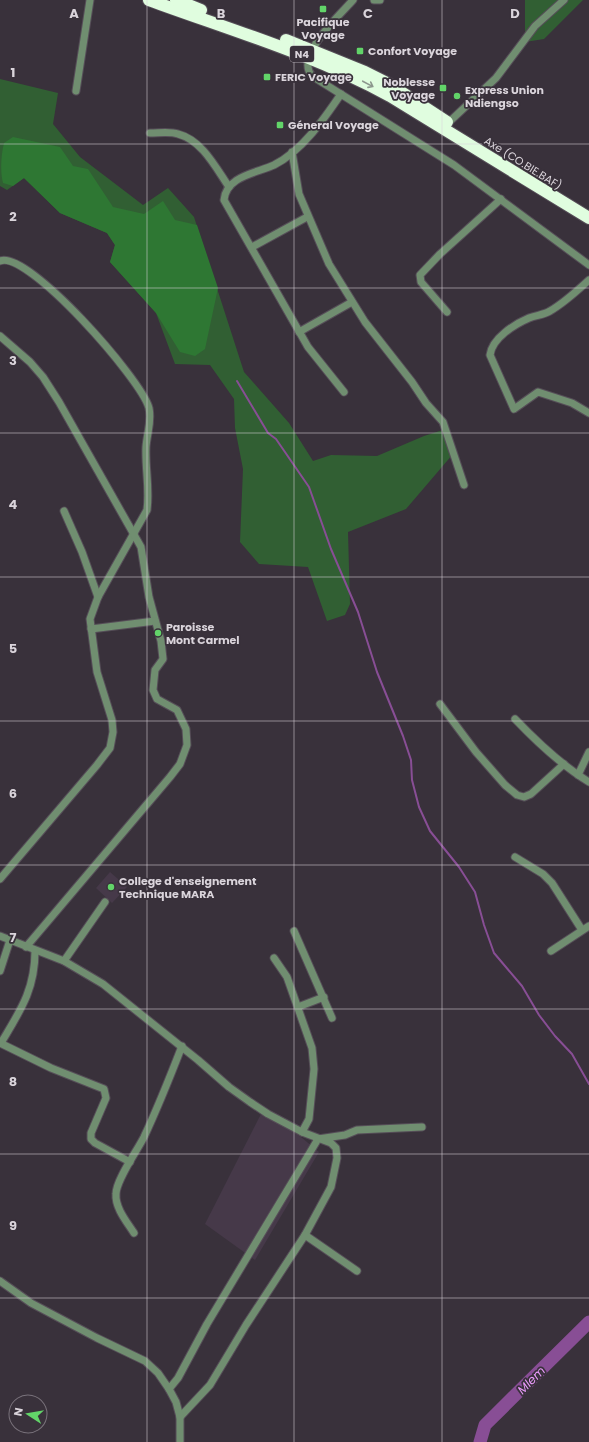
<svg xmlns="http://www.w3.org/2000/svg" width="589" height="1442" font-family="Poppins,sans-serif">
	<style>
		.built { fill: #463949 }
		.green { fill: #315f33 }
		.forest { fill: #2e7733 }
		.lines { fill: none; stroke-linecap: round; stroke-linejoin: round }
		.stream { stroke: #884e95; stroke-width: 2 }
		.river { stroke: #884e95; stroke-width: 13 }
		.minor-casing { stroke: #564e58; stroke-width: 9 }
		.highway-casing { stroke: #564e58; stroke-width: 14 }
		.minor { stroke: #708e70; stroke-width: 7 }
		.highway { stroke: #e0fddf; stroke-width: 12 }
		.oneway { stroke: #8c978d }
		.grid { fill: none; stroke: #dad4db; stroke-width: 1; stroke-opacity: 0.55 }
		.poi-dot { fill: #62d469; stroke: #39313b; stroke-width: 1.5 }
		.labels { text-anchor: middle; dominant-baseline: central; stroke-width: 3.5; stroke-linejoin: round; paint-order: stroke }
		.shield { fill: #39313b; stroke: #aaa3ab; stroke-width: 1 }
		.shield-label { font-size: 10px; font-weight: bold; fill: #dad4db }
		.poi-label { font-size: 11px; font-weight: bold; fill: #dad4db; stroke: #39313b; text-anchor: start }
		.street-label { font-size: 11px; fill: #dad4db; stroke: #39313b }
		.water-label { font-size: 12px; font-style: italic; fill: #eb9cfc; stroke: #39313b }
		.grid-label { font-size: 13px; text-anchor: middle; font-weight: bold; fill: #dad4db; stroke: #39313b; stroke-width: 3.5; stroke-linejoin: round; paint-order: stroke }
	</style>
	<rect width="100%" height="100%" fill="#39313b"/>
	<!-- built -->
	<g class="built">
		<polygon points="110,872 127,887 112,903 96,888"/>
		<polygon points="261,1114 290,1128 319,1152 255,1260 205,1224"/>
	</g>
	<!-- green -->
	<g class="green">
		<polygon points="525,0 583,0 544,39 525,42"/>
		<polygon points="0,79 58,93 53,124 80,157 143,205 168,188 194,217 244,372 289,423 313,461 331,455 377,456 424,436 446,429 453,454 406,509 348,532 350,604 345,615 327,621 308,567 259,564 240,542 243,469 235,428 234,399 210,365 175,364 156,313 110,262 115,245 107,233 60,213 24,178 7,190 0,186"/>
	</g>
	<!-- forest -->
	<path class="forest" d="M13 137 60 147 73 166 88 169 113 207 144 214 163 201 175 220 197 225 218 288 205 349 195 356 180 352 156 313 110 262 115 245 107 233 60 213 24 178 13 186 3 183C0 172 1 155 4 143Z"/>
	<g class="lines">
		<!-- stream -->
		<polyline class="stream" points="237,381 268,433 276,439 309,487 331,549 358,612 377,672 403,736 411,760 412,780 419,807 430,831 459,867 475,892 484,925 494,953 522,986 539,1015 555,1036 572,1054 589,1084"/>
		<!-- river -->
		<polyline class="river" points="480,1442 485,1425 589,1322"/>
		<!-- minor casing -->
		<g class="minor-casing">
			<g id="minor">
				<path d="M353 0C340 15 294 56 312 76L454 165 589 265"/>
				<polyline points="374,0 380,0"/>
				<polyline points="76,91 90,0"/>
				<path d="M341 94C324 119 302 151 274 165 257 173 226 176 224 200L308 347 344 392"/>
				<polyline points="448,123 496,78 535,26 564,0"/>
				<path d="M150 133C159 133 170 131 178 134 202 140 216 168 229 187"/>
				<polyline points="292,152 299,194 329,264 365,322 412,382 426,403 443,422 464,485"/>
				<polyline points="252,247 307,217"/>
				<path d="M0 261C27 249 142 380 149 408 152 422 147 433 146 447 145 468 150 489 147 510L98 597 90 619 97 672 112 720 113 732 110 748 97 765 0 879"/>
				<path d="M589 280C577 291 564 303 550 311 544 315 536 315 529 318 515 324 492 338 490 355L514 409 538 392 572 403 589 413"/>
				<polyline points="447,312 421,282 420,275 440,254 501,199"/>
				<polyline points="299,332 352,302"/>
				<polyline points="0,336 30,362 43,377 59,402 141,547 149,597 161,641 163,659 155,670 153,690 157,699 177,710 186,729 187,745 180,764 170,777 26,947"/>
				<polyline points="64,511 82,552 98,597"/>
				<polyline points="91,629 155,621"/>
				<polyline points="440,704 476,752 505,785 517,795 524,797 531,794 564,764"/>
				<path d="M515 719C537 742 561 765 589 782"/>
				<polyline points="578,775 589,752"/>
				<polyline points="515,857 543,874 552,883 582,930"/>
				<polyline points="294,931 332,1018"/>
				<polyline points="0,936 64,961 103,984 198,1060 229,1087 250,1102 268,1114 302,1132 331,1143 336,1148 337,1158 331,1187 305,1235 246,1325 210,1385 180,1417"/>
				<polyline points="551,951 589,926"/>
				<polyline points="274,958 287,977 312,1048 314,1069 309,1119 302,1132"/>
				<polyline points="64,961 105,902"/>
				<polyline points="0,971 10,940"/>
				<polyline points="298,1007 324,997"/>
				<polyline points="0,1043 51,1068 104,1089 106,1098 91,1133 91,1139 95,1143 130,1162"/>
				<path d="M1 1043C20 1011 35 990 35 951"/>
				<path d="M134 1233C127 1222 115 1208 116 1194 116 1180 137 1151 144 1137 158 1107 170 1077 182 1046"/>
				<polyline points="305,1235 357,1271"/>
				<polyline points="0,1281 31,1303 97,1338 145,1361 158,1373 169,1389 176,1402 180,1417 180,1442"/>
				<polyline points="169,1389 178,1378 207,1324 318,1139 345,1135 357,1130 422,1127"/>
			</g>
		</g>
		<!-- highway casing -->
		<g class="highway-casing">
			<g id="highway">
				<path d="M149 0C231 30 313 54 390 96L589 218"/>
				<polyline points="176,0 201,10"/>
				<polyline points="286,40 365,72 389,84 447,122"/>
			</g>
		</g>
		<!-- minor -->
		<use href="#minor" class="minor"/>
		<!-- highway -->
		<use href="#highway" class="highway"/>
	</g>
	<!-- one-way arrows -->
	<defs><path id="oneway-shaft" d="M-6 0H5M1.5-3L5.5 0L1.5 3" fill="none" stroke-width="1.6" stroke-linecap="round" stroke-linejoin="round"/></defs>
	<use class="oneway" href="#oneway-shaft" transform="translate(368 84) rotate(28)"/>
	<!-- grid -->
	<path class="grid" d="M147 0V1442M294 0V1442M442 0V1442M0 144H589M0 288H589M0 433H589M0 577H589M0 721H589M0 865H589M0 1009H589M0 1154H589M0 1298H589"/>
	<!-- markers -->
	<g class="poi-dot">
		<rect x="319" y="5" width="8" height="8" rx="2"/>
		<rect x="356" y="47" width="8" height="8" rx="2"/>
		<rect x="263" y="73" width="8" height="8" rx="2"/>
		<rect x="439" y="84" width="8" height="8" rx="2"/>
		<circle cx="457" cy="96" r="4"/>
		<rect x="276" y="121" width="8" height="8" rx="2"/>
		<circle cx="158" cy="633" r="4"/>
		<circle cx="111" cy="887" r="4"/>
	</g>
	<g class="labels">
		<!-- shield labels -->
		<rect class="shield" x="290" y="46" width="24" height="16" rx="3"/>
		<g class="shield-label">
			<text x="302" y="54">N4</text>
		</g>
		<!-- poi labels -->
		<g class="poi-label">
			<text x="323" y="22" text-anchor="middle">Pacifique<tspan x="323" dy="13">Voyage</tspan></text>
			<text x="368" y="51">Confort Voyage</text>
			<text x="275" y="77">FERIC Voyage</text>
			<text x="435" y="82" text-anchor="end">Noblesse<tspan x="435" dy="13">Voyage</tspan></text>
			<text x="465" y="90">Express Union<tspan x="465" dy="13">Ndiengso</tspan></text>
			<text x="288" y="125">Géneral Voyage</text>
			<text x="166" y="627">Paroisse<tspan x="166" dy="13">Mont Carmel</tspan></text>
			<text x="119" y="881">College d'enseignement<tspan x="119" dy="13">Technique MARA</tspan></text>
		</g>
		<!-- street labels -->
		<g class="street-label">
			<text transform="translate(523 163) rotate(32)">Axe (CO.BIE.BAF)</text>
		</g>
		<!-- water labels -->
		<g class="water-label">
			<text transform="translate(531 1380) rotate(-45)">Mlem</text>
		</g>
	</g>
	<g class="grid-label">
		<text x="74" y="18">A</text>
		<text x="221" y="18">B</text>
		<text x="368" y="18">C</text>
		<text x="515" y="18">D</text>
		<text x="13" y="77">1</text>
		<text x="13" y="221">2</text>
		<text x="13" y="365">3</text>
		<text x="13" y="509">4</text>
		<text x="13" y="653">5</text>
		<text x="13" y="798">6</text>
		<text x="13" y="942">7</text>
		<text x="13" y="1086">8</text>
		<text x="13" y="1230">9</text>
	</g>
	<!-- north arrow -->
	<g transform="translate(28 1414) rotate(282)"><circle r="19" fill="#39313b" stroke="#79727b"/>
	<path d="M0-3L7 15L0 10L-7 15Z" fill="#62d469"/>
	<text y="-6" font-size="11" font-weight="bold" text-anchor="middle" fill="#dad4db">N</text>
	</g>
</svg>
